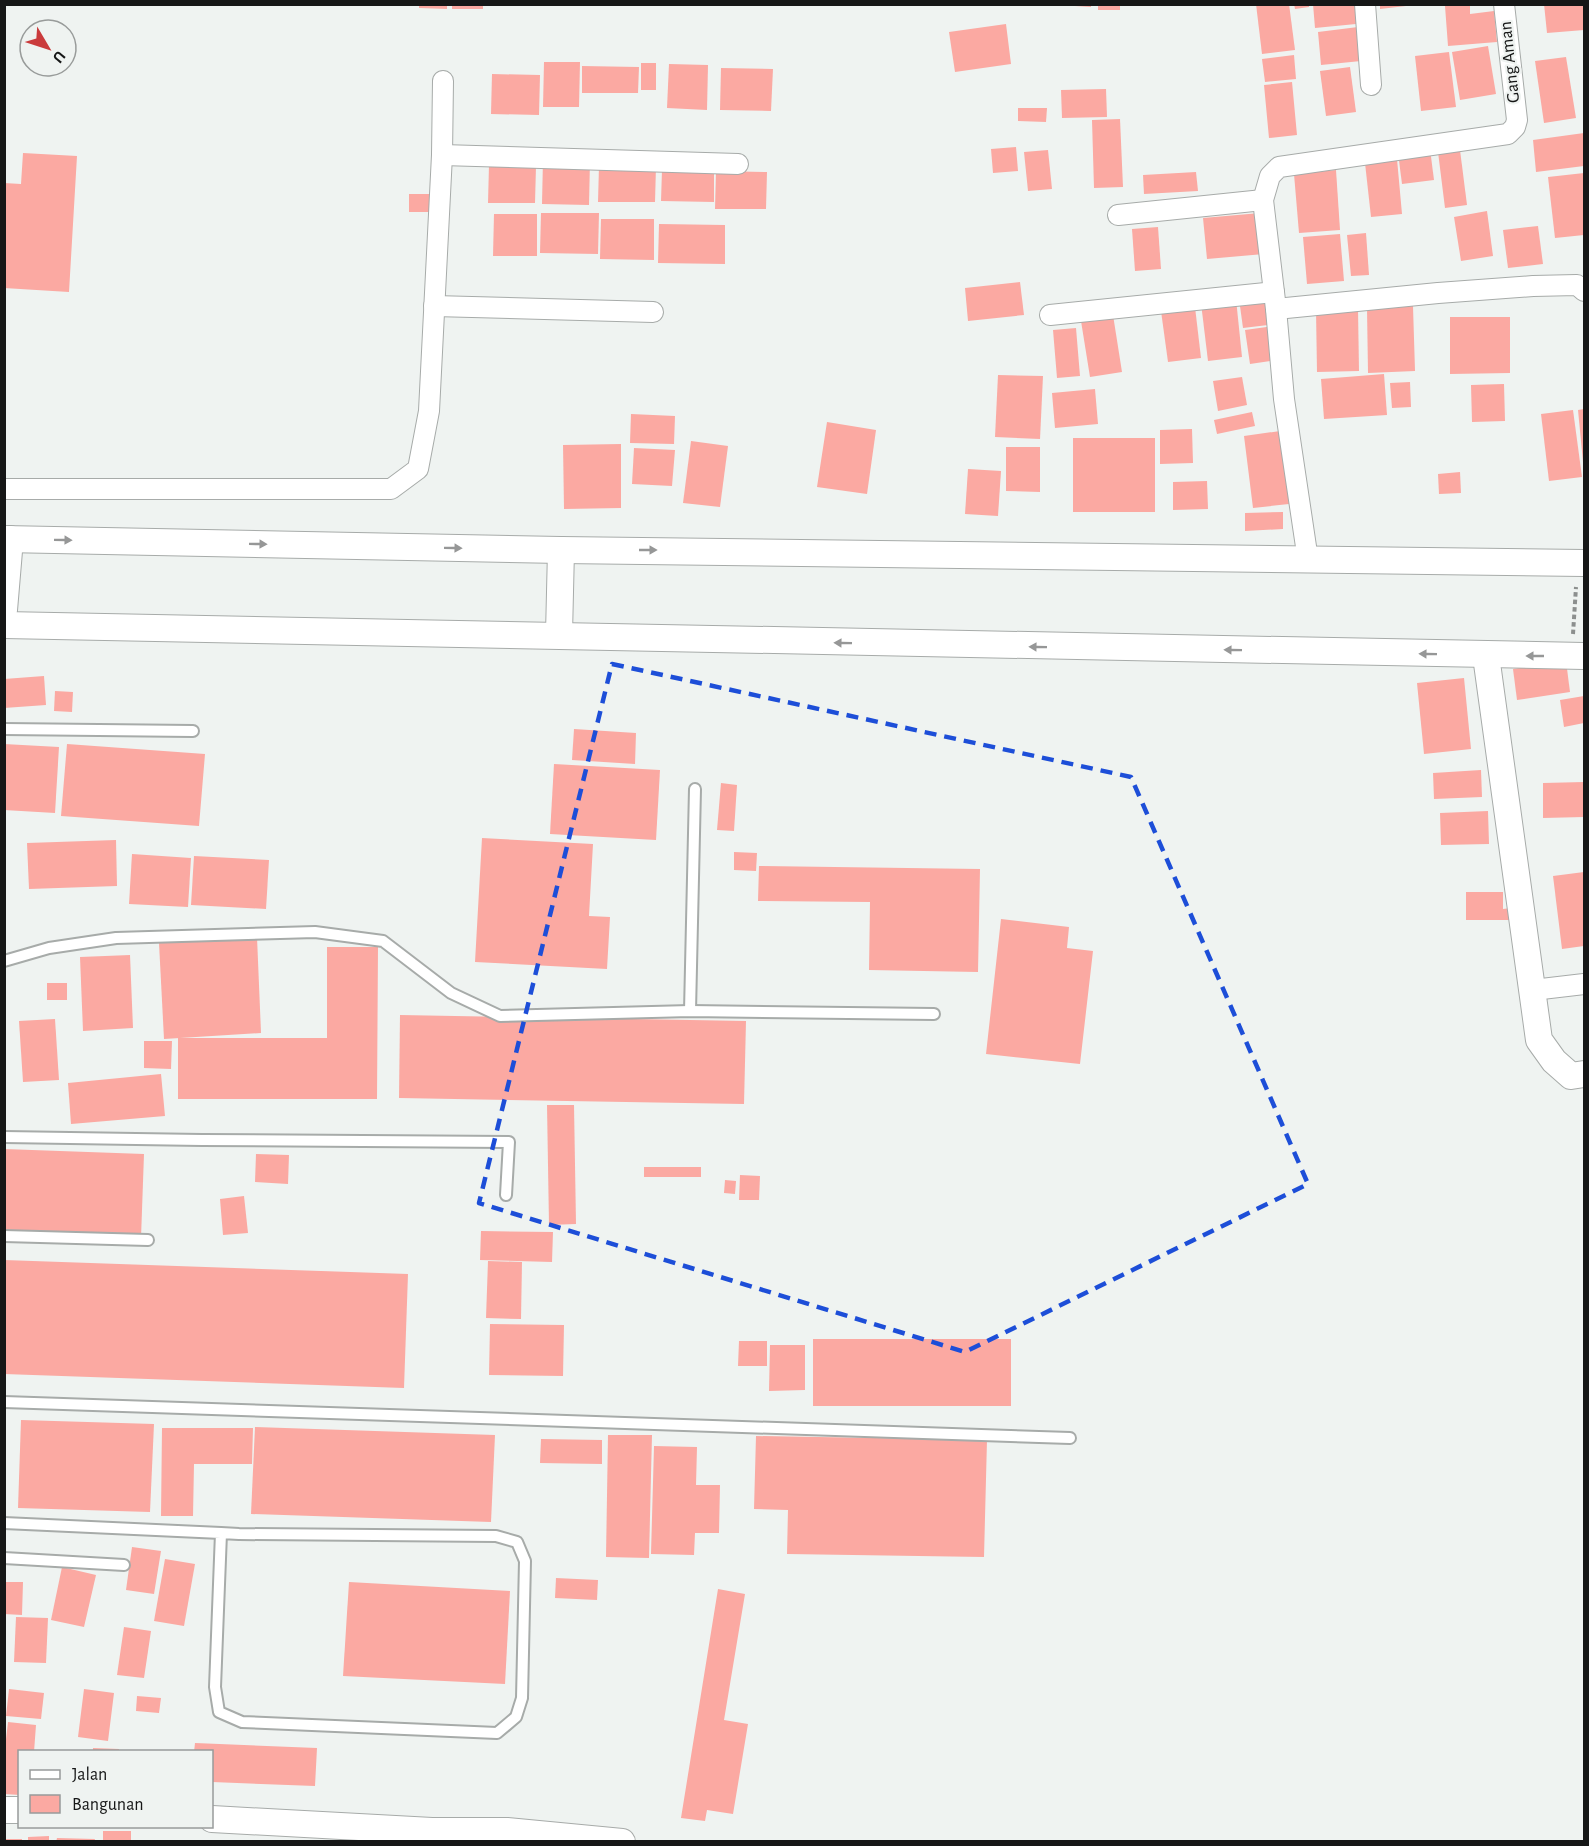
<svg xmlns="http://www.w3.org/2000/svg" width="1589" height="1846" font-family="'Alegreya Sans',sans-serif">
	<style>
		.building { fill: #fba9a2 }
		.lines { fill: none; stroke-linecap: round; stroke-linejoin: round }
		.service-casing { stroke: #a7aba9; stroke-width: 14 }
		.minor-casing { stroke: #a7aba9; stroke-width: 22 }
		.tertiary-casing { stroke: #a7aba9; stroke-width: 28 }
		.path { stroke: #8c8f8e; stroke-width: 4; stroke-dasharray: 4.5 3; stroke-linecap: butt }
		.service { stroke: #fff; stroke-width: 10 }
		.minor { stroke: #fff; stroke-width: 20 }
		.tertiary { stroke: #fff; stroke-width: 26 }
		.oneway { fill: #969797 }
		.marked { fill: none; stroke: #1d4ed8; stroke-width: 4.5; stroke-dasharray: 12 8; stroke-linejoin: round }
		.labels { text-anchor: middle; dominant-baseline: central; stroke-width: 4.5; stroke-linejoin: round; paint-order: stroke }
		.street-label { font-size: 18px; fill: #161717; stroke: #eff3f1 }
	</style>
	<rect width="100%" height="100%" fill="#eff3f1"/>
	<!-- building -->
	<g class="building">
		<polygon points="419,4 447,4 447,9 419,8"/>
		<rect x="452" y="4" width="31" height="5"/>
		<polygon points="1075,4 1091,4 1091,7 1075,6"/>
		<polygon points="1256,4 1289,4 1295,50 1262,54"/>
		<polygon points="1294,4 1309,4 1309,7 1295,9"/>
		<polygon points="1313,4 1355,4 1356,24 1315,28"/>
		<polygon points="1380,4 1406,4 1406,6 1380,9"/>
		<polygon points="1470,4 1470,14 1494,11 1497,42 1448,46 1445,6"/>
		<polygon points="1544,4 1584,4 1584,30 1547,33"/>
		<rect x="1098" y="5" width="22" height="5"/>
		<polygon points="1006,24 1011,64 955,72 949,32"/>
		<polygon points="1358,27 1361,61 1321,65 1318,32"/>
		<polygon points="1488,46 1496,94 1460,100 1452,52"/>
		<polygon points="1449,52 1456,107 1421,111 1415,56"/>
		<polygon points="1294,55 1296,79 1265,82 1262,59"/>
		<polygon points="1566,57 1576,118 1544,123 1535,61"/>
		<polygon points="544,62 580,62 579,107 543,107"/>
		<rect x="641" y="63" width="15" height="27"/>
		<polygon points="669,64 708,65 707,110 667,108"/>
		<polygon points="582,66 639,67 638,93 582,93"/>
		<polygon points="1350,67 1356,112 1326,116 1320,71"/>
		<polygon points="721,68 773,69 771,111 720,110"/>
		<polygon points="492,74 540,75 539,115 491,114"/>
		<polygon points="1292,82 1297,135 1269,138 1264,85"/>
		<polygon points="1106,89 1107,117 1062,118 1061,90"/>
		<polygon points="1018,108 1047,108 1046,122 1018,121"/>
		<polygon points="1120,119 1123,187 1094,188 1092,120"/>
		<polygon points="1584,133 1584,166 1536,172 1533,140"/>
		<polygon points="1016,147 1018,171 993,173 991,149"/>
		<polygon points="1430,149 1434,180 1402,184 1398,153"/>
		<polygon points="1048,150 1052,189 1028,191 1024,152"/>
		<polygon points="1460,150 1467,205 1445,208 1438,152"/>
		<polygon points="23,153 77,156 69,292 4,288 4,183 21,184"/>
		<polygon points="543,159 590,160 589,205 542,204"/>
		<polygon points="1397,159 1402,214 1371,217 1365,163"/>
		<polygon points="489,165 536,166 535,203 488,203"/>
		<polygon points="599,166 656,166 655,202 598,202"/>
		<polygon points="662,169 714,170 714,202 661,201"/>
		<polygon points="1336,170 1340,230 1299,233 1294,174"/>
		<polygon points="716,171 767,172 766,209 715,209"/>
		<polygon points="1196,172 1198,191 1144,194 1143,175"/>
		<polygon points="1584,173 1584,235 1555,238 1548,177"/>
		<rect x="409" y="194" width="20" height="18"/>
		<polygon points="1487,211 1493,256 1461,261 1454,217"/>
		<polygon points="541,213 599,213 598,254 540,253"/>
		<polygon points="1260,213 1264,254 1207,259 1203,218"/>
		<polygon points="494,214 537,214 537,256 493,256"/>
		<polygon points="601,219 654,219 654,260 600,259"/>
		<polygon points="659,224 725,225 725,264 658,263"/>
		<polygon points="1538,226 1543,264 1508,268 1503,230"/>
		<polygon points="1158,227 1161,269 1135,271 1132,229"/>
		<polygon points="1366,233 1369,275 1351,276 1347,235"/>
		<polygon points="1340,234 1344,281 1307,284 1303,237"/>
		<polygon points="1020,282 1024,315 968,321 965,288"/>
		<polygon points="1236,299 1242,357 1208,361 1201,303"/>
		<polygon points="1265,303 1268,325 1243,328 1240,306"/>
		<polygon points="1413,306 1415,371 1368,373 1367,308"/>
		<polygon points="1195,307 1201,358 1168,362 1161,311"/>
		<polygon points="1358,309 1359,371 1317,372 1316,310"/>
		<polygon points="1113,315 1122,372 1090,377 1081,321"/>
		<polygon points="1450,317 1510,317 1510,373 1450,374"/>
		<polygon points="1274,326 1278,360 1250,364 1245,330"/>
		<polygon points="1076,328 1080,376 1057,378 1053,330"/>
		<polygon points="1384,374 1387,415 1324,419 1321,379"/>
		<polygon points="998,375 1043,376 1040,439 995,437"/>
		<polygon points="1242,377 1247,405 1218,411 1213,381"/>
		<polygon points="1410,382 1411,407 1392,408 1390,383"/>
		<polygon points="1504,384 1505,421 1472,422 1471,385"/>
		<polygon points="1095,389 1098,424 1055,428 1052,393"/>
		<polygon points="1584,409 1584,462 1583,462 1578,410"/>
		<polygon points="1573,410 1582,477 1549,481 1541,414"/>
		<polygon points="1252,412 1255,426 1217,434 1214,420"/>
		<polygon points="631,414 675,416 674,444 630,443"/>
		<polygon points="827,422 876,430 867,494 817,487"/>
		<polygon points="1192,429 1193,463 1160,464 1160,430"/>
		<polygon points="1280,431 1289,504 1253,508 1244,436"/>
		<rect x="1073" y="438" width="82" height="74"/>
		<polygon points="691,441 728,446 720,507 683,503"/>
		<polygon points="621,444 621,508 564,509 563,445"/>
		<polygon points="1006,447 1040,447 1040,492 1006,491"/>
		<polygon points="634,448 675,450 672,486 632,484"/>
		<polygon points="968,469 1001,471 998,516 965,514"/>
		<polygon points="1460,472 1461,493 1439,494 1438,474"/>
		<polygon points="1207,481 1208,509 1173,510 1173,482"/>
		<polygon points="1283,512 1283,529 1245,531 1245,513"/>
		<polygon points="1566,661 1570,692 1517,700 1513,669"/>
		<polygon points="44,676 46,705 4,708 4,679"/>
		<polygon points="1464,678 1471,749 1424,754 1417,683"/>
		<polygon points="55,691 73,692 72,712 54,711"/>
		<polygon points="1584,696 1584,723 1564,727 1560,700"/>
		<polygon points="574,729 636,733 635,764 572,760"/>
		<polygon points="4,744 59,747 55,813 4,810"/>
		<polygon points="67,744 205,754 199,826 61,816"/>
		<polygon points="554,764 660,770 656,840 550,834"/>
		<polygon points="1481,770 1482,797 1434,799 1433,773"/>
		<polygon points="1584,782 1584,817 1543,818 1543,783"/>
		<polygon points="721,783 737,785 734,831 717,830"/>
		<polygon points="1488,811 1489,844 1441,845 1440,813"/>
		<polygon points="482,838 593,844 589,916 610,917 607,969 475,962"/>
		<polygon points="116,840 117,886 29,889 27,843"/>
		<polygon points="734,852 757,853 756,871 734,870"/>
		<polygon points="132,854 191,858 188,907 129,904"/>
		<polygon points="194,856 269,860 266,909 191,905"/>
		<polygon points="759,866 980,869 978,972 869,970 870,902 758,901"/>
		<polygon points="1584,872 1584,946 1562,949 1553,876"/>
		<polygon points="1466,892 1503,892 1503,909 1511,908 1511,920 1466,920"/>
		<polygon points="1001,919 1069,927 1067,948 1093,951 1080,1064 986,1054"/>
		<polygon points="257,937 261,1033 164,1039 159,943"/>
		<polygon points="327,947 378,947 377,1099 178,1099 178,1038 327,1038"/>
		<polygon points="130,955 133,1028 83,1031 80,957"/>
		<rect x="47" y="983" width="20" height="17"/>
		<polygon points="400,1015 746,1021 744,1104 399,1098"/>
		<polygon points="55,1019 59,1080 23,1082 19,1021"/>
		<polygon points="144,1041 172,1041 171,1069 144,1068"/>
		<polygon points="161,1074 165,1116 71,1124 68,1083"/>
		<polygon points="547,1105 574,1105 576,1224 549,1225"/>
		<polygon points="4,1149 144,1154 141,1238 4,1234"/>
		<polygon points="256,1154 289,1155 288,1184 255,1182"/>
		<rect x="644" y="1167" width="57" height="10"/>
		<polygon points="740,1175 760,1176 759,1200 739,1200"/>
		<polygon points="725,1180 736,1181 735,1194 724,1193"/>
		<polygon points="244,1196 248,1233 223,1235 220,1199"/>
		<polygon points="481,1231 553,1232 552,1262 480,1260"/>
		<polygon points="4,1260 408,1274 404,1388 4,1374"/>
		<polygon points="488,1261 522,1262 521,1319 486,1318"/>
		<polygon points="490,1324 564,1325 563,1376 489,1375"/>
		<rect x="813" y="1339" width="198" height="67"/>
		<polygon points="739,1341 767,1341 767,1366 738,1366"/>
		<polygon points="770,1345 805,1345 805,1390 769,1391"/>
		<polygon points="21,1420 154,1424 150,1512 18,1508"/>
		<polygon points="255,1427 495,1435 491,1522 251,1514"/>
		<polygon points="162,1428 253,1428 252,1464 194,1464 193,1516 161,1516"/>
		<polygon points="608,1435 652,1435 649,1558 606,1557"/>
		<polygon points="756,1436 987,1440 984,1557 787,1554 788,1510 754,1509"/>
		<polygon points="541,1439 602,1440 602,1464 540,1463"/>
		<polygon points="654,1446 697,1447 696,1485 720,1485 719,1533 695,1533 694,1555 651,1554"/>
		<polygon points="132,1547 161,1551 154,1594 126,1590"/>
		<polygon points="165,1559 195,1564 184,1626 154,1621"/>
		<polygon points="62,1567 96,1575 84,1627 51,1620"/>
		<polygon points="556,1578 598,1580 597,1600 555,1598"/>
		<polygon points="4,1582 23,1582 22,1615 4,1614"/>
		<polygon points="349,1582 510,1591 505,1684 343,1676"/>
		<polygon points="718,1589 745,1594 724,1720 748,1724 733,1814 707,1810 705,1821 681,1818"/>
		<polygon points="16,1617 48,1618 46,1663 14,1662"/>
		<polygon points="124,1627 151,1631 144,1678 117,1675"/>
		<polygon points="9,1689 44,1693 41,1719 6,1716"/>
		<polygon points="84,1689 114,1693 108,1741 78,1737"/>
		<polygon points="137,1696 161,1698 159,1713 136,1711"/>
		<polygon points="8,1722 36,1725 34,1752 20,1752 20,1795 4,1794 4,1756"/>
		<polygon points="195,1743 317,1748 315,1786 212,1782 212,1752 194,1752"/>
		<polygon points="93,1748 119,1749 119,1752 93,1752"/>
		<rect x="103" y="1831" width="28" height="11"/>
		<polygon points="49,1836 49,1842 28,1842 28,1837"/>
		<polygon points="57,1838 95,1839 94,1842 56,1842"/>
		<rect x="4" y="1839" width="18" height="3"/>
	</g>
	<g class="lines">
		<!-- service casing -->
		<g class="service-casing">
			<g id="service">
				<polyline points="4,729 193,731"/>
				<polyline points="4,961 49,948 116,938 315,932 383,941 451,993 500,1016 690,1011 934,1014"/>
				<polyline points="690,1011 695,789"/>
				<polyline points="4,1137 202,1140 509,1142 506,1195"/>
				<polyline points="4,1236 148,1240"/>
				<polyline points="4,1402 1070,1438"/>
				<polyline points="4,1523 221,1533 239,1534 496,1536 517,1542 525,1561 522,1698 516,1717 497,1733 242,1722 219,1712 215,1687 221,1533"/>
				<polyline points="4,1558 124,1565"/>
			</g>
		</g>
		<!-- minor casing -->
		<g class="minor-casing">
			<g id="minor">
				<polyline points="1365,4 1371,85"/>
				<polyline points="442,155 738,164"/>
				<polyline points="1118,215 1263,200"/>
				<polyline points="434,306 653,312"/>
				<polyline points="1276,309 1438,293 1533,286 1577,285 1584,291"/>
				<polyline points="1050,315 1274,292"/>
				<polyline points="4,489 391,489 418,469 429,411 442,155 443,81"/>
				<polyline points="1308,560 1284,399 1276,309 1263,200 1270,176 1279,167 1508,134 1515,127 1517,120 1504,4"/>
				<polyline points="1533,990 1584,984"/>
			</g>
		</g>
		<!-- tertiary casing -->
		<g class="tertiary-casing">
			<g id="tertiary">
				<polyline points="4,539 561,550 1584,563"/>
				<polyline points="4,610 10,539"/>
				<polyline points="4,625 1584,656"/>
				<polyline points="559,634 561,550"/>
				<polyline points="1486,656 1539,1040 1554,1061 1571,1076 1584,1074"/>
				<polyline points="4,1810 20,1810"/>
				<polyline points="212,1819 432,1831 507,1831 622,1842"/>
			</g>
		</g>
		<!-- path -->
		<polyline class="path" points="1573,634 1576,587"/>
		<!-- service -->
		<use href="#service" class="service"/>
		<!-- minor -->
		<use href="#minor" class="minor"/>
		<!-- tertiary -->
		<use href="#tertiary" class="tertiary"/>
	</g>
	<!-- one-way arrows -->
	<defs><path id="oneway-solid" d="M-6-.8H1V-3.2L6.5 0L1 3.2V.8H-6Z" transform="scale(1.5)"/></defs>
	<g class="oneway">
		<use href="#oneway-solid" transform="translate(63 540) rotate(1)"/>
		<use href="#oneway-solid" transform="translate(258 544) rotate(1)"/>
		<use href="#oneway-solid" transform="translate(453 548) rotate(1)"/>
		<use href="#oneway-solid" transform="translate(648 550)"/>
		<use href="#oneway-solid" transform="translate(843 643) rotate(-179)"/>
		<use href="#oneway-solid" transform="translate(1038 647) rotate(-179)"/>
		<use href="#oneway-solid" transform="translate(1233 650) rotate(-179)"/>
		<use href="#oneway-solid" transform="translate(1428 654) rotate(-179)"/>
		<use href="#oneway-solid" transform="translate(1535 656) rotate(-180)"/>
	</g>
	<!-- marked area -->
	<path class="marked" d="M612 664 1131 777 1308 1184 965 1352 479 1203Z"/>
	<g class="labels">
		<!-- street labels -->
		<g class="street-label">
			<text transform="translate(1510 62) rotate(-96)">Gang Aman</text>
		</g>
	</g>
	<!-- border -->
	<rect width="1589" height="1846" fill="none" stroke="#161717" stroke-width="12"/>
	<!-- legend -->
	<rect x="18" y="1750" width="195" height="78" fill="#eff3f1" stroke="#989b9a" stroke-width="1.5"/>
	<rect x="30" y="1770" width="30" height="9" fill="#ffffff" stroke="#989b9a" stroke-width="1.5"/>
	<text x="72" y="1780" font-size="18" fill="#161717">Jalan</text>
	<rect x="30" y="1795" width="30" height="18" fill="#fba9a2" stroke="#989b9a" stroke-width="1.5"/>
	<text x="72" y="1810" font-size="18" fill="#161717">Bangunan</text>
	<!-- north arrow -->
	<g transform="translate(48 48) rotate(129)"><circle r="28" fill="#eff3f1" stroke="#989b9a" stroke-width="1.5"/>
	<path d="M0-4.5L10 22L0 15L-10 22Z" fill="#ca3b3c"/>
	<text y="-9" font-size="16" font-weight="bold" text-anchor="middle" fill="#161717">U</text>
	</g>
</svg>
